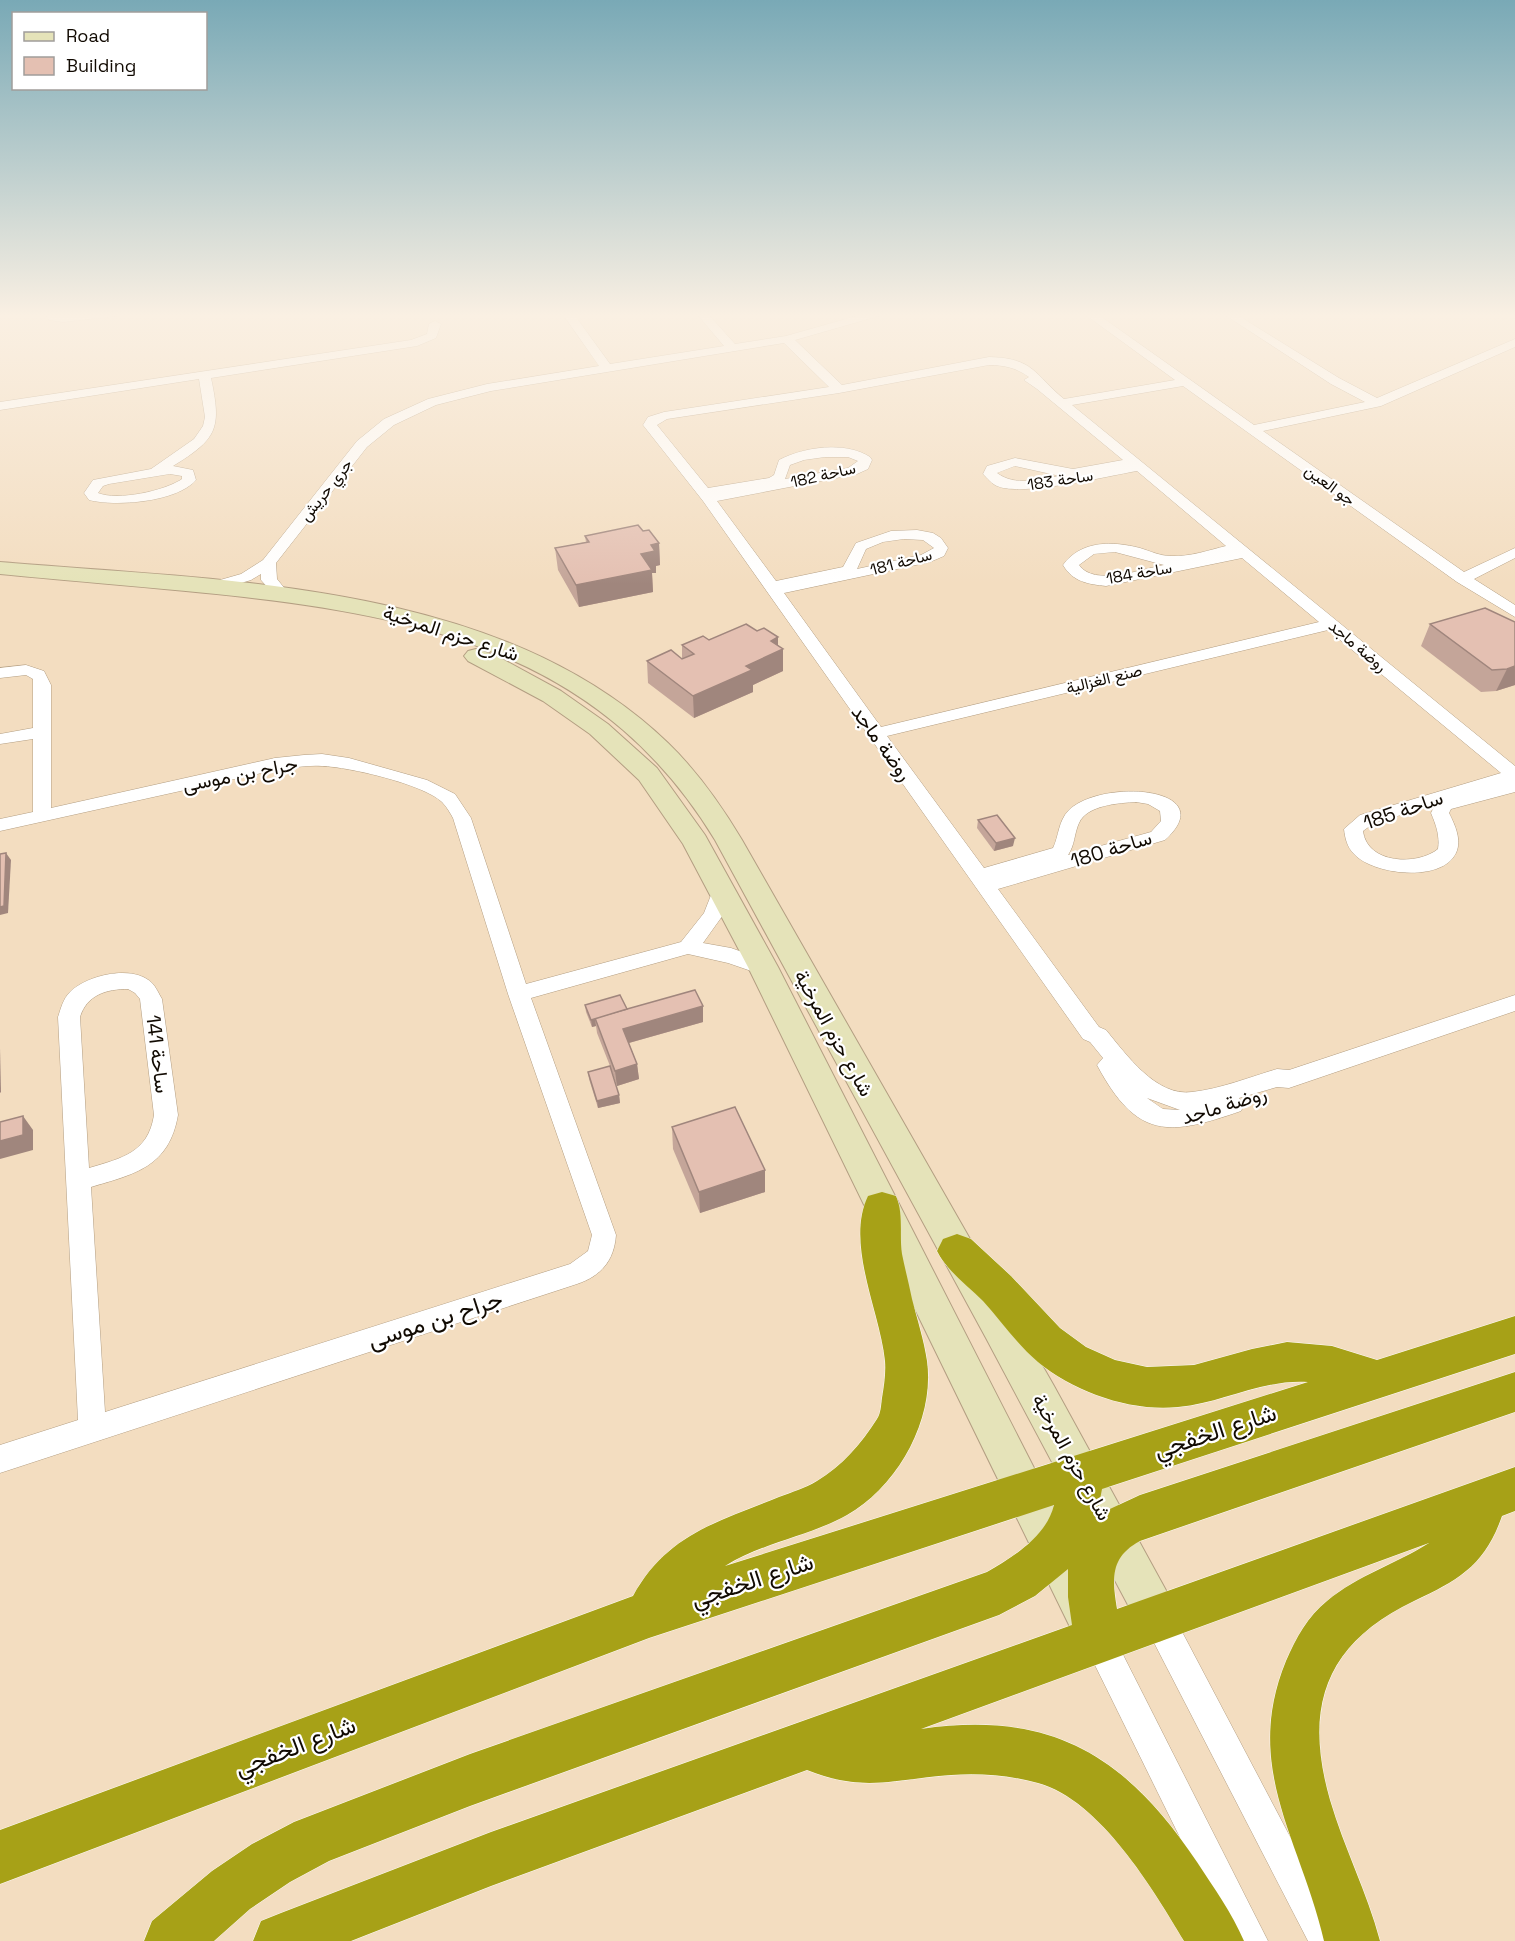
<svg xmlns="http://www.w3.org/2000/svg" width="1515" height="1941" font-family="'Space Grotesk',Vazirmatn,sans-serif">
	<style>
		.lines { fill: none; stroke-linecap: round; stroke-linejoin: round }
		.street-casing { stroke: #b39e82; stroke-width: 1 }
		.secondary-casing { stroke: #b39e82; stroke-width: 2 }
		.highway-casing { stroke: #fff; stroke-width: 1 }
		.street { fill: #fff; fill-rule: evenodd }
		.secondary { fill: #e5e3b9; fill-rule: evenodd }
		.highway { fill: #a7a117; fill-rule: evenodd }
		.wall { fill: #c4a599 }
		.shaded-wall { fill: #a0867d }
		.building { fill: #e4c0b2; stroke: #a0867d; stroke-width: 1.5 }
		.labels { text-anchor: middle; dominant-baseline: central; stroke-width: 4.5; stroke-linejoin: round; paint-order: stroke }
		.far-street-label { font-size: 16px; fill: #110a02; stroke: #fff }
		.street-label { font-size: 20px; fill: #110a02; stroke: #fff }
		.near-street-label { font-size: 24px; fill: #110a02; stroke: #fff }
	</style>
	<rect width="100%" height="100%" fill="#f3ddc0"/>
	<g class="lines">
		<!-- street casing -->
		<g class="street-casing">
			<g id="street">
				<path d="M45 313C53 312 56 316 63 316 83 315 102 311 122 313L116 316 63 322 49 320Z"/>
				<path d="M562 313H573L610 364 724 346 696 313H707L735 344 786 336 867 313H883L882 315 795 340 842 385 989 357C1034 358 1034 374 1064 399L1175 380 1083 313H1096L1254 425 1365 402 1331 384 1222 313H1234L1339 378 1377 398 1515 339V347L1381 406 1263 431 1464 572 1515 548V558L1474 579 1515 605V617L1457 582 1183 386 1072 405 1515 766V792L1451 809 1449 813C1455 825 1462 840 1456 853 1442 883 1373 875 1354 854 1347 847 1345 838 1344 829L1360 815 1501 773 1328 630 887 736 984 868 1053 848C1059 836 1058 821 1069 810 1102 778 1223 787 1165 840L998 889 1099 1027 1106 1030C1126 1054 1156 1097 1192 1092 1220 1089 1250 1077 1277 1069L1289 1070 1515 995V1011L1289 1088 1277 1087 1239 1098 1244 1105 1241 1111C1169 1136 1137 1140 1097 1065L1103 1058 1090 1042 1083 1039 703 501 643 425 648 417 664 412 829 387 784 343 491 391 436 405 394 425 367 447 276 563 277 579 290 595 287 598H277L261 580V574L251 580 211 592 206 590 203 587 206 584 241 574 263 560 357 441 384 419 428 399 487 384 599 366ZM989 365C1004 365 1017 368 1029 377L1024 380 1037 389 1123 460 1073 469 1015 458 987 466 983 474C987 478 992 484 997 486 1022 497 1107 476 1137 471L1226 546C1209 550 1190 557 1171 556 1160 556 1150 551 1140 548 1113 541 1081 540 1063 565 1073 582 1088 584 1106 586L1242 558 1319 622 881 727 784 593 930 562 944 556 948 548 941 538 933 533 917 530 891 531 856 543 843 567 776 581 717 501 857 474 868 469 872 460 870 457C845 441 804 447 779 460L774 475 769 478 708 488 657 425 667 419 839 393ZM825 457H848L858 461 848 468 785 479 790 465 804 460ZM1015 466 1060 476C1039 479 1016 487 997 473ZM904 539 923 540 934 548 921 555 857 569 866 549 883 542ZM1115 552 1164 565C1142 569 1094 587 1079 565L1094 554ZM1136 802 1148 804 1160 811 1161 821 1151 832 1068 855C1075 845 1074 834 1079 823 1087 805 1119 803 1136 802ZM1435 805 1431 813C1436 825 1440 836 1438 849 1417 866 1367 864 1363 831L1374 823ZM1147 1098 1180 1110 1163 1109Z"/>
				<path d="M435 321 441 324 436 338 417 346 211 378C222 429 217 439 173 466L193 470 196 480C177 502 116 507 89 500L84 493 93 480 151 469 194 439 203 426 205 417 199 379 0 410V402L411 340 427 334 429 324ZM170 474 182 476V479C164 491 118 501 98 493L103 486 109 484Z"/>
				<path d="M26 665 44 671 51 685V808L275 758 304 755 322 754 349 758 427 780 455 794 471 818 526 984 681 942 704 913 715 885 722 883 729 885 732 890 723 915 703 943 731 948 770 962 773 967 770 972 763 975 728 963 688 954 531 998 616 1235C614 1261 601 1276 577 1284L0 1473V1445L78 1420 58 1017C61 1008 63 999 70 992 87 975 133 964 152 983 156 987 159 994 162 999L178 1115C169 1167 135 1174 91 1187L105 1412 570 1264 588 1251 592 1235 508 994 453 818C450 813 447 807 442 802 423 784 349 767 322 766 306 765 290 768 275 770L0 831V819L33 812V739L0 744V734L33 728V679L26 675 0 678V668ZM128 989 135 993 140 999 154 1115C148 1153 122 1158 89 1168L80 1017C87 995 106 989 128 989Z"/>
				<polygon points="1159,1605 1170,1609 1345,1941 1308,1941 1148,1631 1144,1620 1148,1609"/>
				<polygon points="1099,1625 1110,1629 1268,1941 1231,1941 1088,1651 1084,1640 1088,1629"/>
			</g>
		</g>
		<!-- secondary casing -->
		<g class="secondary-casing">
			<g id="secondary">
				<path d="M0 562C221 581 498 580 668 743 698 772 721 805 742 840L1054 1386 1174 1605 1181 1620 1174 1635 1159 1642 1144 1635 986 1338 715 840C607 662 438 619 244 597 163 588 81 582 0 574Z"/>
				<polygon points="476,649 495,655 561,691 608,724 657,768 705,835 778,967 1101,1599 1108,1614 1101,1629 1086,1636 1071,1629 748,967 683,844 639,780 590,734 543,701 468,661 464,656 468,651"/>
			</g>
		</g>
		<!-- highway casing -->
		<g class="highway-casing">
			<path id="highway" d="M882 1192 896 1196C904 1214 899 1235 902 1254 905 1269 909 1284 912 1299 917 1319 924 1340 927 1361 935 1419 898 1486 847 1515 810 1536 761 1543 725 1566L1308 1382C1262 1379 1223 1403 1178 1407 1131 1412 1074 1392 1038 1362 1017 1344 1001 1321 983 1301 967 1285 947 1271 937 1251L943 1239 957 1234 971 1239 1011 1276 1060 1328 1086 1347 1115 1360 1147 1367 1194 1365 1252 1349 1287 1342 1332 1346 1377 1360 1515 1316V1354L1102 1489 1097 1515 1140 1495 1515 1372V1412L1140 1541C1110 1557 1112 1579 1117 1609L1515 1467V1511L1502 1516C1485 1565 1459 1580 1414 1601 1326 1643 1303 1706 1330 1800 1344 1848 1367 1892 1380 1941H1324C1301 1840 1242 1768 1286 1661 1296 1638 1308 1616 1327 1601 1358 1575 1396 1564 1429 1543L921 1729C1052 1710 1126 1756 1197 1862 1214 1888 1232 1913 1244 1941H1184C1153 1889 1100 1800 1038 1783 1009 1775 980 1773 951 1775 894 1779 864 1793 807 1770L491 1886 351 1941H253L261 1921 281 1913 491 1832 1072 1625 1068 1597V1569L1035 1596 999 1615 470 1806 329 1861 290 1882 250 1909 214 1941H144L152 1921 212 1871 252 1844 294 1822 470 1754 987 1572C1014 1556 1046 1537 1054 1505L649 1638 0 1884V1830L633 1596C667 1534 718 1522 779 1497 792 1492 806 1488 817 1481 842 1466 861 1444 877 1419 881 1413 881 1405 882 1398 884 1386 886 1373 885 1361 880 1311 845 1244 868 1196Z"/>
		</g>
		<!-- street -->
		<use href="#street" class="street"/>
		<!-- secondary -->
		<use href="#secondary" class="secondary"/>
		<!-- highway -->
		<use href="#highway" class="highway"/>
	</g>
	<!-- wall -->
	<g class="wall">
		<polygon points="643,531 659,543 660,565 656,566 656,573 652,573 653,592 579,607 558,570 555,548 586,542 585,536"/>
		<polygon points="1485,608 1515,685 1496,691 1481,692 1421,646 1430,624"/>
		<polygon points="709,640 778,645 783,671 753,685 753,692 694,718 648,683 647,661 682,659 682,645"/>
		<polygon points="978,820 1013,846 994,851 977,828"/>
		<polygon points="585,1005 627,1009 703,1006 703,1022 629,1043 637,1064 639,1079 617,1086 610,1066 619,1095 620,1103 598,1108 589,1079 588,1072 610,1066 597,1033 596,1026 592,1027 586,1012"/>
		<polygon points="672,1127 765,1170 765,1192 700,1213 673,1149"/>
	</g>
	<!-- shaded-wall -->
	<g class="shaded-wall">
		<polygon points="659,543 660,565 656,566 656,573 652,573 653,592 579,607 576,585 641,554 651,545"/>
		<polygon points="778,637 778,651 783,649 783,671 753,685 753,692 694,718 693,696 746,666 771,641"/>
		<polygon points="1515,666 1515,685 1496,691 1507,669"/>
		<polygon points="1015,838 1013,846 994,851 996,843"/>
		<polygon points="6,853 11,860 8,913 0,915 0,907"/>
		<polygon points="703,1006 703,1022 625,1044 623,1029"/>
		<polygon points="595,1019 596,1026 592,1027 591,1020"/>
		<polygon points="0,1048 1,1092 0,1093"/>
		<polygon points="637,1064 639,1079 617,1086 615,1071"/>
		<polygon points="619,1095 620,1103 598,1108 597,1101"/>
		<polygon points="23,1116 33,1130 33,1150 0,1159 0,1141"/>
		<polygon points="765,1170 765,1192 700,1213 699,1192"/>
	</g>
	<!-- building -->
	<g class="building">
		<polygon points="638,525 643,531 649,530 659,543 651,545 655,551 641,554 652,570 576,585 555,548 589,542 585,536"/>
		<polygon points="1485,608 1515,622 1515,666 1507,669 1492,670 1430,624"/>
		<polygon points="746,624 757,631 764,628 778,637 771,641 783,649 746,666 752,670 693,696 647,661 671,650 682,659 694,654 682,645 703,636 709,640"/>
		<polygon points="997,815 1015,838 996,843 978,820"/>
		<polygon points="6,853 4,906 0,907 0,854"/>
		<polygon points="695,990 703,1006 623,1029 637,1064 615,1071 595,1018"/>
		<polygon points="620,995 627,1009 591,1020 585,1005"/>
		<polygon points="610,1066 619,1095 597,1101 588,1072"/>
		<polygon points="735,1107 765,1170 699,1192 672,1127"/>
		<polygon points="23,1116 23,1135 0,1141 0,1122"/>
	</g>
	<!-- sky -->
	<linearGradient id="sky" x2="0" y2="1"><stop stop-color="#79a9b6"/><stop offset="0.54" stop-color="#faf0e3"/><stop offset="1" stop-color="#faf0e3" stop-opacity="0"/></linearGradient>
	<rect width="1515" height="584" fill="url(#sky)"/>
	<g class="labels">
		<!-- far-street labels -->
		<g class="far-street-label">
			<text transform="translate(823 475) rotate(-13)">ساحة 182</text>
			<text transform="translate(1060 480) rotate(-9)">ساحة 183</text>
			<text transform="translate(1330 485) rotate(36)">جو العين</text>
			<text transform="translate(326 490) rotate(-52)">جري حريش</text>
			<text transform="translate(901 562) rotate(-15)">ساحة 181</text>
			<text transform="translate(1139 573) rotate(-10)">ساحة 184</text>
			<text transform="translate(1358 646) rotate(40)">روضة ماجد</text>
			<text transform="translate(1104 679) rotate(-14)">صنع الغزالية</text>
		</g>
		<!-- street labels -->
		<g class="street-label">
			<text transform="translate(451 633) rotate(18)">شارع حزم المرخية</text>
			<text transform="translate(882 743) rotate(54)">روضة ماجد</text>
			<text transform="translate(240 774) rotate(-11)">جراح بن موسى</text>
			<text transform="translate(1403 810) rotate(-19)">ساحة 185</text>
			<text transform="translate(1111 849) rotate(-17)">ساحة 180</text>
			<text transform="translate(834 1033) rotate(61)">شارع حزم المرخية</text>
			<text transform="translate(158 1054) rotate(83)">ساحة 141</text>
			<text transform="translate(1224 1105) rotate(-17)">روضة ماجد</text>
			<text transform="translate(1072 1457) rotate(61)">شارع حزم المرخية</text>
		</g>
		<!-- near-street labels -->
		<g class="near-street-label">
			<text transform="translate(435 1319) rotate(-18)">جراح بن موسى</text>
			<text transform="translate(1215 1431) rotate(-18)">شارع الخفجي</text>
			<text transform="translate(752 1580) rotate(-18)">شارع الخفجي</text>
			<text transform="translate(295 1746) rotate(-21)">شارع الخفجي</text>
		</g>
	</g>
	<!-- legend -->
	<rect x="12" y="12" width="195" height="78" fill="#ffffff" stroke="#a09d9a" stroke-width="1.5"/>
	<rect x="24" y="32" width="30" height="9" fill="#e5e3b9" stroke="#a09d9a" stroke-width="1.5"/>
	<text x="66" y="42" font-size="18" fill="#110a02">Road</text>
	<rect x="24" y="57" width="30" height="18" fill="#e4c0b2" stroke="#a09d9a" stroke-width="1.5"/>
	<text x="66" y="72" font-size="18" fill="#110a02">Building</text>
</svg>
